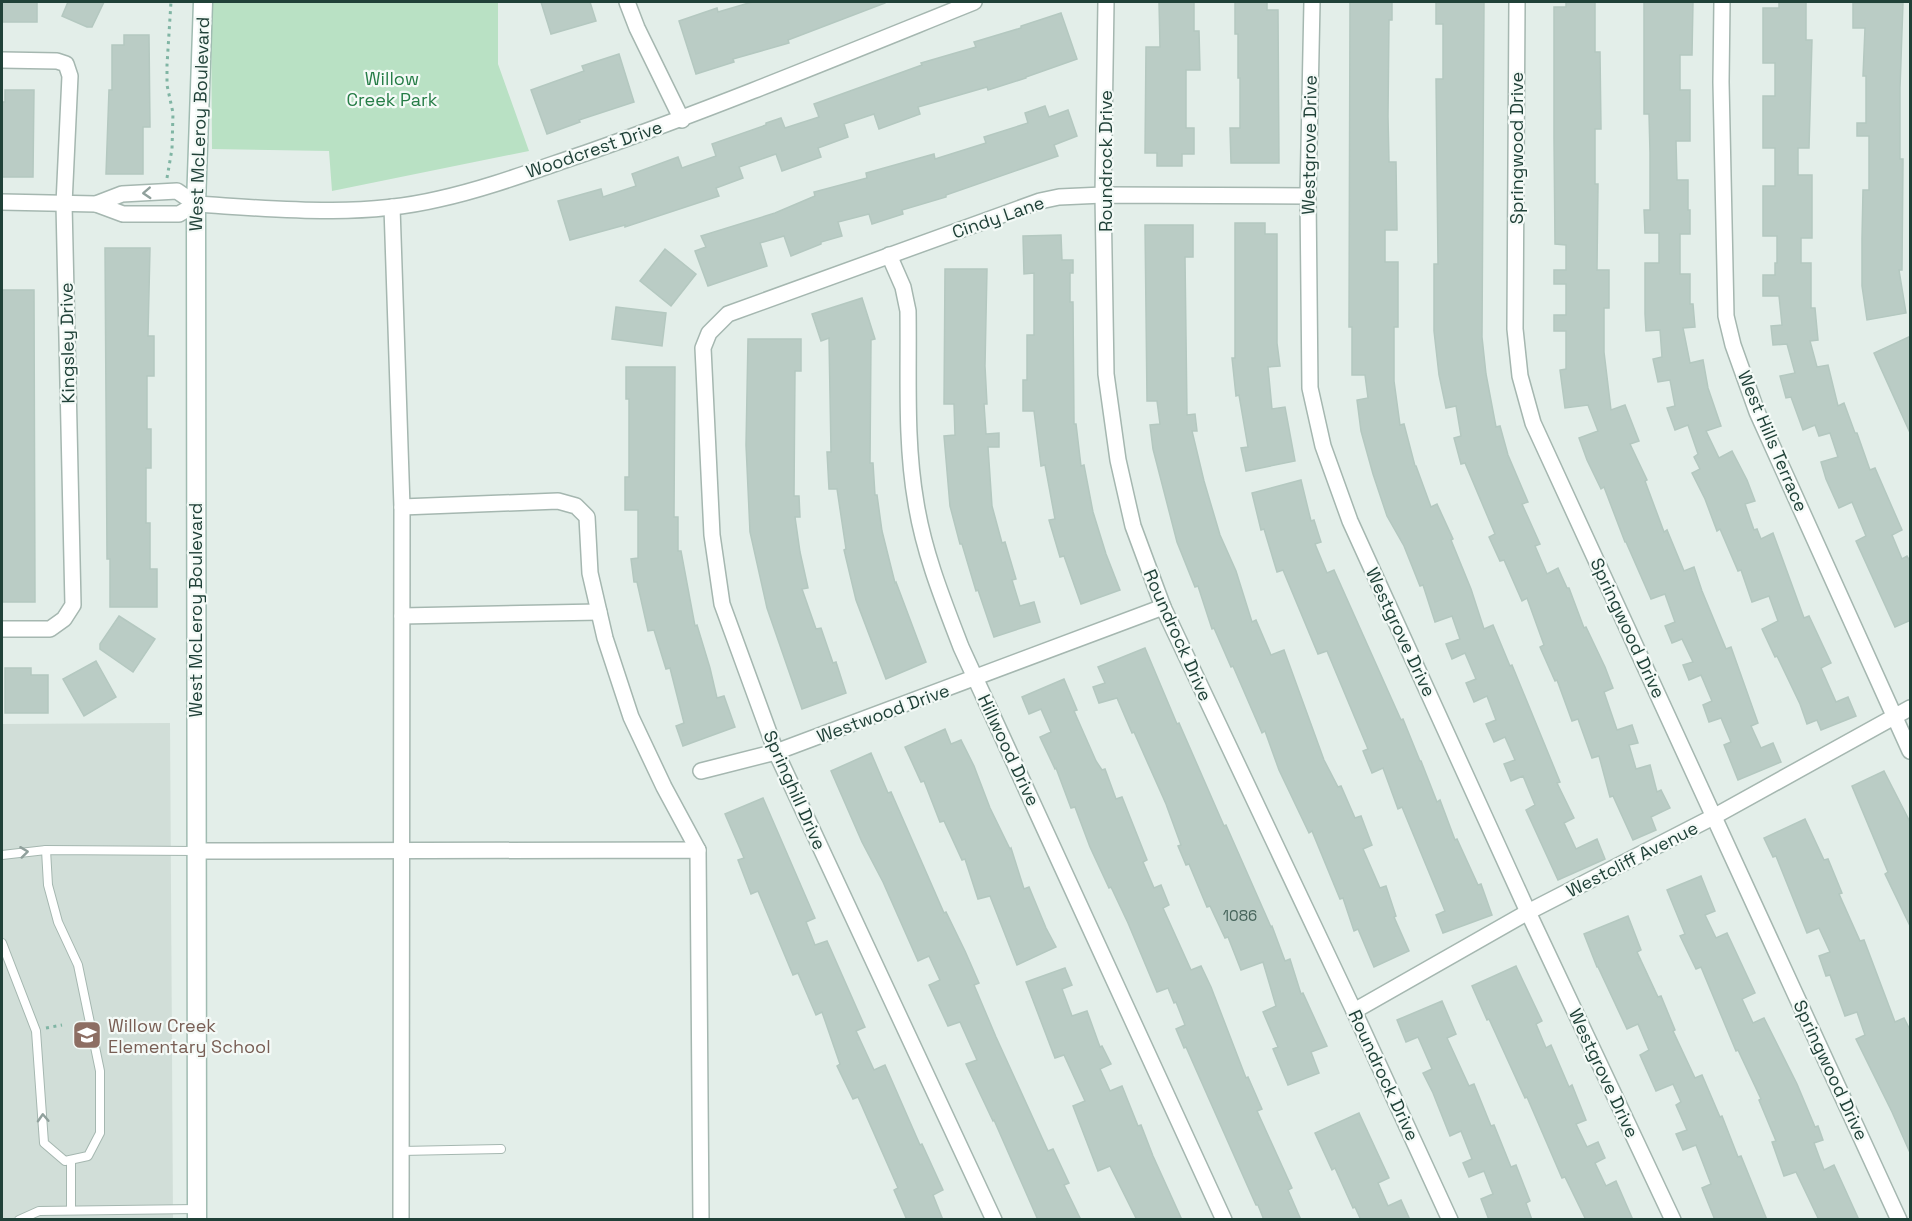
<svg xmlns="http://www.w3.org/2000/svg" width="1912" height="1221" font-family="'Space Grotesk',sans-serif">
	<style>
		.built { fill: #d1ded8 }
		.green { fill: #b9e1c4 }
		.building { fill: #baccc5; stroke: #b4c8c0; stroke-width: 1.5 }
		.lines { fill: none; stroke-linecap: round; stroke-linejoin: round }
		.service-casing { stroke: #a5b7b0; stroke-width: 10 }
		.minor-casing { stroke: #a5b7b0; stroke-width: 18 }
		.secondary-casing { stroke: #a0bbb1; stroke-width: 21 }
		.path { stroke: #80b5a4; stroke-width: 3; stroke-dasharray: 3 4.5; stroke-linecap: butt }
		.service { stroke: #fff; stroke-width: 8 }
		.minor { stroke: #fff; stroke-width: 15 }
		.secondary { stroke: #fff; stroke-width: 18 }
		.oneway { stroke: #90a09c }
		.labels { text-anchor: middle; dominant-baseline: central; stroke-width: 4.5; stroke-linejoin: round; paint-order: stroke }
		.number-label { font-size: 15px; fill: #46645b }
		.park-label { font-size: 18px; fill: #267d47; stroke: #f4faf7 }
		.street-label { font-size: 18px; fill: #204138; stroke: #f4faf7 }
		.education-label { font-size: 18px; fill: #785e54; stroke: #f4faf7; text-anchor: start }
	</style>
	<rect width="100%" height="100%" fill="#e3eee9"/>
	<!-- built -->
	<polygon class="built" points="170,723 173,1219 2,1219 2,724"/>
	<!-- green -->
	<polygon class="green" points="211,2 498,2 498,64 529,151 332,191 329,151 212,149"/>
	<!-- building -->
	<g class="building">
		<rect x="2" y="2" width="35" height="20"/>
		<polygon points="68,2 104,2 92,27 87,27 62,16"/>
		<polygon points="541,2 590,2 596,21 551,34"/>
		<polygon points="752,2 885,2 885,3 788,40 789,43 733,59 734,62 696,74 679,21 717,8 718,12"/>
		<polygon points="1159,2 1194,2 1194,31 1199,31 1200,70 1186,70 1186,128 1194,128 1194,154 1182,154 1182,166 1157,166 1157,153 1145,153 1146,47 1160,47"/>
		<polygon points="1235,2 1267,2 1267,10 1278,10 1279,163 1231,163 1230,128 1240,128 1240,78 1238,78 1238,34 1235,34"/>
		<polygon points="1350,2 1392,2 1392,20 1389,20 1388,116 1389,162 1396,162 1397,230 1385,230 1385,262 1398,262 1398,327 1394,327 1394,381 1400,425 1404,424 1415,466 1416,466 1431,507 1437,504 1453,539 1451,540 1471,589 1484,629 1493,625 1510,666 1512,665 1560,782 1557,783 1574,818 1564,823 1576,849 1597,839 1605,859 1558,880 1526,810 1535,805 1523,776 1511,781 1504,764 1515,760 1505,737 1494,742 1486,724 1496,720 1487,696 1474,702 1466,683 1476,679 1465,653 1452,659 1446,644 1460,639 1452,616 1435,622 1423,585 1420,586 1404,546 1387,516 1373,474 1361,431 1357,400 1368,398 1365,375 1352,375 1352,327 1349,327"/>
		<polygon points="1436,2 1484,2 1482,337 1486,374 1496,427 1500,426 1508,455 1528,502 1522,504 1540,544 1535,546 1547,574 1558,568 1567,588 1569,588 1584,628 1586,627 1605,667 1613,688 1604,692 1617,730 1632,725 1638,743 1629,745 1636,769 1650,765 1657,792 1661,790 1670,808 1651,817 1656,830 1633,840 1613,796 1610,797 1599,756 1592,758 1578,719 1572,721 1557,680 1555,681 1540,647 1544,645 1527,598 1522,601 1504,560 1500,561 1489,537 1495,534 1465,463 1461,464 1454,438 1461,436 1456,406 1446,408 1439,375 1434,331 1434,264 1438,264 1436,79 1443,79 1443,24 1436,24"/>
		<polygon points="1566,2 1595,2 1595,52 1600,52 1601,129 1595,129 1595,184 1598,184 1597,270 1609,270 1609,308 1604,308 1604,352 1611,410 1625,405 1639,441 1630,444 1647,480 1645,481 1664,532 1667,530 1684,571 1694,567 1702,591 1726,649 1731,647 1758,723 1751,726 1761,748 1773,743 1781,762 1738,780 1724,745 1731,742 1721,718 1709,722 1703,705 1712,701 1701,675 1689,680 1683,665 1693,662 1682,639 1672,643 1665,626 1675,622 1665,594 1651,599 1626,542 1625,542 1604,487 1601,489 1587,460 1579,438 1598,431 1588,405 1565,408 1560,370 1566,369 1566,331 1554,331 1554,315 1566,315 1566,284 1554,284 1554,270 1566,270 1566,245 1555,244 1554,139 1554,7 1566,7"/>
		<polygon points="1644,2 1693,2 1692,55 1680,55 1680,90 1690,90 1690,141 1676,141 1677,180 1688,180 1688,210 1690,210 1690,234 1680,234 1680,274 1690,274 1690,304 1693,304 1695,327 1683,328 1690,363 1703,360 1708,388 1721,426 1706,431 1719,458 1732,451 1747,480 1755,501 1745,504 1754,530 1757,529 1761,539 1773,533 1804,618 1809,616 1831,663 1821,668 1836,702 1848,697 1856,716 1821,730 1817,720 1807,724 1800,704 1777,656 1775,657 1762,629 1778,621 1769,596 1752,602 1741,570 1738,571 1720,529 1717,531 1705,499 1692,473 1700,469 1694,457 1698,454 1688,425 1675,430 1667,408 1675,406 1670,380 1658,382 1653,359 1662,357 1660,330 1646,331 1645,314 1645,263 1659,263 1659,233 1645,233 1644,210 1650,210 1650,153 1649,114 1644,114"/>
		<polygon points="1779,2 1806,2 1806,40 1812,40 1809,148 1798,148 1798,175 1812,175 1812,238 1801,238 1801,263 1811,263 1811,308 1815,308 1818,340 1810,341 1817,367 1828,365 1838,406 1844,403 1855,433 1857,433 1870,470 1875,468 1902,530 1892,535 1902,559 1907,556 1911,563 1911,620 1895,627 1856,541 1866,536 1852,502 1839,508 1826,479 1821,462 1838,457 1830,433 1819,436 1815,425 1803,430 1791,397 1786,398 1780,376 1795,373 1787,344 1773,345 1771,326 1782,325 1779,296 1763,296 1763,275 1775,275 1775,263 1777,263 1777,236 1763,236 1763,186 1775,186 1775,148 1763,148 1763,96 1775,96 1775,63 1763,63 1763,8 1779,8"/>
		<polygon points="1853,3 1903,3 1900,88 1900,159 1903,159 1902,270 1899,270 1906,313 1867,320 1862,286 1862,238 1863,190 1869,190 1869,136 1857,136 1857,123 1866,123 1866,76 1863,76 1865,28 1853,28"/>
		<polygon points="1061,13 1077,59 1026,77 1026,78 988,90 987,87 918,107 920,114 879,129 874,114 844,124 848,137 818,148 821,157 782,171 776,154 739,167 743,178 716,188 719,196 625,227 625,225 570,240 558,201 601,189 603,197 636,186 632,174 678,157 682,168 716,156 712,144 766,125 766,123 781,118 785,128 819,117 814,104 922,65 921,63 976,47 974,42 1021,28 1021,26"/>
		<polygon points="124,35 149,35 150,127 143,127 143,174 106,174 109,90 112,90 112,45 124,45"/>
		<polygon points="619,54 634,102 579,120 580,122 547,134 531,90 584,71 582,66"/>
		<polygon points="5,90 34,90 33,177 2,177 2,102 5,102"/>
		<polygon points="1045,106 1049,117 1068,110 1077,136 1054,145 1058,156 946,195 946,197 902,210 903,214 872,224 869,214 838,222 842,236 821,242 821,244 791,256 784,236 760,243 767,266 708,286 695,251 706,247 701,236 775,213 815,196 814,192 867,178 866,173 934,154 935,159 986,143 984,137 1028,123 1025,113"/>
		<polygon points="1235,223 1265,223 1265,234 1277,234 1277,343 1280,366 1268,367 1272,409 1285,407 1295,461 1246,471 1241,448 1248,447 1239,395 1236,396 1232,358 1235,358"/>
		<polygon points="1145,225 1193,225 1193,257 1185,257 1187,415 1195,414 1197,431 1192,431 1204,481 1220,535 1236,571 1252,622 1256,620 1271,655 1284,650 1324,760 1338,787 1341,786 1355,818 1361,816 1372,845 1363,849 1380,888 1386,886 1396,916 1394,917 1409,951 1374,967 1358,929 1354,931 1343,898 1340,899 1312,831 1309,833 1279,770 1265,731 1262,733 1233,666 1231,667 1214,628 1212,629 1198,586 1195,587 1177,542 1153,449 1150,425 1160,424 1157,401 1147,401"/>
		<polygon points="1061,235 1062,260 1073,260 1073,273 1070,273 1070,302 1073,302 1074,424 1076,424 1081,466 1084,465 1093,512 1106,554 1120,590 1081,604 1064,556 1060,557 1049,520 1055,519 1045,465 1041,466 1034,411 1023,411 1023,380 1027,380 1027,335 1034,335 1034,273 1024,274 1023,236"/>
		<polygon points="105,248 150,248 148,336 154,336 154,376 147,376 147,429 151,429 151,468 146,468 146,523 150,523 150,569 157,569 157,607 110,607 110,559 107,559"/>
		<polygon points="665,249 696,274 671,306 640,281"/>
		<polygon points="945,269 987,269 985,366 987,404 984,404 986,434 999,433 999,447 988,447 992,506 1002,543 1005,542 1016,579 1012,580 1020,606 1034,602 1040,622 994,637 978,590 976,591 962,544 960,544 950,506 944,436 955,435 954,404 944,404"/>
		<polygon points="2,290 34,290 35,602 2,602"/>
		<polygon points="862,298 875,339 871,340 870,463 873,463 875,495 877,495 882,531 895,583 896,582 926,662 886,679 856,600 844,550 846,549 837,489 829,489 827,452 831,452 829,338 821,341 812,314"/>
		<polygon points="616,307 666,313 662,346 612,339"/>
		<polygon points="1911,336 1911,435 1874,353"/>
		<polygon points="748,339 801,339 801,371 795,371 794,496 799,496 800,517 795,517 800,552 808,588 802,589 816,629 821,628 833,663 836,662 846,693 802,709 767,608 750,532 746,445"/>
		<polygon points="626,367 675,367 674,517 678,517 678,551 681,551 695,626 697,625 710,668 717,698 724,696 735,727 683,746 676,726 684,723 670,668 666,669 654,630 648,631 637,582 634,582 631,559 638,558 638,510 625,510 625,477 629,477 629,399 626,399"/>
		<polygon points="1301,480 1311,521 1314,520 1321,542 1315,544 1327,573 1334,570 1401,720 1403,719 1420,761 1421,761 1437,802 1440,800 1455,840 1457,839 1478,885 1481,884 1492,915 1443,933 1436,915 1445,911 1402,807 1398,809 1383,768 1372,773 1363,751 1368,749 1327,651 1318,654 1283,570 1277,572 1264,529 1261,530 1252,493"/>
		<polygon points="119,616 155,639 133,672 100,649 100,644"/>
		<polygon points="1145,648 1177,724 1179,723 1224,826 1226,825 1271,927 1272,926 1285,961 1290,959 1301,994 1303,993 1327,1046 1311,1052 1319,1073 1288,1085 1273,1049 1278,1047 1263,1012 1276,1006 1263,962 1241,970 1228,937 1225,938 1210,906 1207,907 1189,864 1186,865 1178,846 1181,845 1166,804 1134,732 1132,733 1117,698 1099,703 1093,687 1105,683 1098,667"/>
		<polygon points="96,661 116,697 84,716 63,679"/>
		<polygon points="5,668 31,668 31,675 48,675 48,713 5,713"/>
		<polygon points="1064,679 1077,710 1074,711 1096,761 1102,770 1105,769 1116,799 1122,797 1147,860 1143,862 1154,888 1161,885 1169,905 1163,908 1191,970 1201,966 1211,987 1246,1078 1248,1077 1262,1109 1257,1111 1292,1188 1288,1190 1301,1220 1264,1220 1258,1205 1256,1205 1186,1047 1184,1048 1176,1029 1185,1025 1176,1002 1174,1003 1168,988 1157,992 1128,923 1111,887 1109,888 1090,847 1075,807 1071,808 1056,768 1055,769 1040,737 1051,732 1041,709 1029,714 1022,697"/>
		<polygon points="945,729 951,744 961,740 974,766 990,808 1010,849 1011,848 1024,889 1029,887 1046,928 1056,947 1017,965 990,896 978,899 965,859 962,860 944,821 940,822 924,781 921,782 905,747"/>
		<polygon points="871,753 888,793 891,792 944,913 946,912 965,951 979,983 974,985 996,1037 1048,1151 1053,1149 1069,1183 1064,1185 1081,1220 1038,1220 994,1120 993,1121 966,1064 977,1060 960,1022 948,1026 929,985 940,980 929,956 918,961 883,882 862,842 831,771"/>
		<polygon points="1884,771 1911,824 1911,928 1885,874 1888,872 1852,786"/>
		<polygon points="763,798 815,918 806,922 815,945 827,941 865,1027 856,1031 874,1070 885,1065 920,1145 922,1144 943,1190 933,1195 943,1220 907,1220 894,1190 898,1188 858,1097 853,1099 837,1066 840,1064 822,1012 816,1015 798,973 793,975 758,891 751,894 738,860 744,858 725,814"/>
		<polygon points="1805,819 1824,860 1828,859 1842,893 1839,894 1860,941 1864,940 1895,1022 1904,1018 1911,1032 1911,1155 1892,1112 1856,1039 1865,1035 1857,1012 1845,1016 1830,975 1826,976 1819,956 1830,952 1819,928 1807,933 1776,856 1773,857 1764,838"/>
		<polygon points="1701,876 1715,911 1705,915 1716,938 1727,933 1755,993 1742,999 1753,1023 1764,1018 1797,1084 1815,1127 1818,1126 1823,1140 1814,1143 1824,1170 1834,1165 1859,1220 1819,1220 1796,1172 1784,1176 1772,1142 1776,1141 1759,1100 1761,1099 1738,1050 1736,1051 1701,967 1696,969 1680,936 1685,934 1667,890"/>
		<polygon points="1628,916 1641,950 1637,952 1658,997 1661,996 1675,1030 1673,1031 1695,1078 1702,1075 1720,1117 1722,1116 1738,1157 1741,1156 1767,1220 1715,1220 1702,1188 1711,1184 1696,1145 1683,1150 1676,1134 1687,1130 1676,1105 1681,1102 1673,1084 1656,1091 1640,1055 1649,1050 1638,1024 1627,1029 1598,967 1597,967 1584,934"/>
		<polygon points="1516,966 1542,1021 1536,1024 1546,1048 1551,1045 1569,1087 1572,1085 1586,1120 1576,1124 1587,1147 1598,1142 1605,1158 1595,1163 1606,1186 1616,1181 1633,1220 1586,1220 1565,1177 1562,1178 1527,1097 1525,1098 1489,1019 1487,1020 1472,986"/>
		<polygon points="1065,968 1072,985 1062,989 1072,1016 1087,1011 1100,1047 1102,1046 1111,1064 1100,1069 1110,1091 1122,1086 1138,1126 1141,1125 1153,1156 1182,1220 1137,1220 1110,1166 1098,1171 1073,1106 1085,1101 1064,1055 1055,1058 1026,982"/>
		<polygon points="1442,1001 1456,1034 1447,1038 1469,1086 1474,1084 1491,1126 1494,1125 1511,1167 1516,1165 1530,1201 1526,1203 1532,1220 1489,1220 1481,1199 1493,1194 1484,1171 1469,1177 1463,1163 1472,1159 1461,1131 1450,1136 1433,1093 1423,1073 1432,1069 1418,1037 1406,1042 1397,1020"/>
		<polygon points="1359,1113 1389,1178 1378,1183 1388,1206 1401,1200 1410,1220 1358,1220 1360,1218 1355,1207 1353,1208 1335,1168 1332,1170 1315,1133"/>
	</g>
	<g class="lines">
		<!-- service casing -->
		<g class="service-casing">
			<g id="service">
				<polyline points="2,855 46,850 195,851"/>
				<polyline points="2,943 36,1031 44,1143 65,1161 88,1156 100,1133 100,1071 78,965 58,922 48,885 46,850"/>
				<polyline points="401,1151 501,1149"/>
				<polyline points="71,1210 71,1160"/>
				<polyline points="19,1220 39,1211 197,1209"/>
			</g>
		</g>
		<!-- minor casing -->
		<g class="minor-casing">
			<g id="minor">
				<polyline points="627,2 637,28 682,120"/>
				<polyline points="1106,2 1103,195 1106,374 1118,460 1133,526 1163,607 1354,1011 1450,1220"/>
				<polyline points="1312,2 1308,196 1310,388 1323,446 1350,521 1528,912 1673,1220"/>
				<polyline points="1517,2 1515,329 1520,376 1533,423 1899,1220"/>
				<polyline points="1722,2 1721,82 1726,316 1733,345 1757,412 1910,751"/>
				<polyline points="2,60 57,61 66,64 70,76 64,204 73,605 64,619 50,629 2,629"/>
				<polyline points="2,202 96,204 122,194 177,191 196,204"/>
				<polyline points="96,204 123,214 179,214 196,204"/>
				<path d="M196 204C276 209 359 218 439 199 489 188 538 169 586 153 717 107 845 54 974 2"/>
				<polyline points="392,207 402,507 401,1220"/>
				<path d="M889 255 903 287 908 311C909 375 905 440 916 503 924 553 943 600 961 647L1224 1220"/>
				<polyline points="402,507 558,501 576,506 587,517 590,573 605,638 631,717 664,787 698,850"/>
				<polyline points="402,616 599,612"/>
				<polyline points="701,771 776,752 1163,607"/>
				<polyline points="195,851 698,850 701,1220"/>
				<polyline points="1354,1011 1528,912 1715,816 1910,708"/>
				<polyline points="994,1220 776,752 722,604 712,535 703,348 709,333 728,314 1040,201 1059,197 1103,195 1308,196"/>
			</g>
		</g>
		<!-- secondary casing -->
		<g class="secondary-casing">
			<polyline id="secondary" points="197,1220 196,204 203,2"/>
		</g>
		<!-- path -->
		<g class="path">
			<polyline points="167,178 172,149 173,113 167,85 167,65 171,2"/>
			<polyline points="46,1028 62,1025"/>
		</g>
		<!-- service -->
		<use href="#service" class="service"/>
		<!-- minor -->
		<use href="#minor" class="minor"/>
		<!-- secondary -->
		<use href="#secondary" class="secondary"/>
	</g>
	<!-- one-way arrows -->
	<defs><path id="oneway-chevron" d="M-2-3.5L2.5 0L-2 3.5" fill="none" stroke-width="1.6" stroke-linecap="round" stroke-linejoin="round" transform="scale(1.5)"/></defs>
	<g class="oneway">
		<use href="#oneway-chevron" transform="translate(147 193) rotate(177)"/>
		<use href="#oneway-chevron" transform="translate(24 852) rotate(-7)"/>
		<use href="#oneway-chevron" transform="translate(43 1118) rotate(-93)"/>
	</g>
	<!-- icons -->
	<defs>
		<g id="school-square" transform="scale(1.5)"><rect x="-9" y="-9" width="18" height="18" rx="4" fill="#8d6e63" stroke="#f4faf7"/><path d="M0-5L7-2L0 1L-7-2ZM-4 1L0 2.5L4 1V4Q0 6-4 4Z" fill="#fff"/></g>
	</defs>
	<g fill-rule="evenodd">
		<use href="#school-square" x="87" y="1035"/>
	</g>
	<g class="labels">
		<!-- number labels -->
		<g class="number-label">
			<text x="1240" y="915">1086</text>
		</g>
		<!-- park labels -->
		<g class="park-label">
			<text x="392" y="78">Willow<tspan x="392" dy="21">Creek Park</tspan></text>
		</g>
		<!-- street labels -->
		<g class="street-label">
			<text transform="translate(199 124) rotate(-88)">West McLeroy Boulevard</text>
			<text transform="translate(1309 145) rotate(-89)">Westgrove Drive</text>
			<text transform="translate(1516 148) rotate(-90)">Springwood Drive</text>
			<text transform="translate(594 149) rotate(-19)">Woodcrest Drive</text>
			<text transform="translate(1105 161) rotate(-90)">Roundrock Drive</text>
			<text transform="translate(998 217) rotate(-19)">Cindy Lane</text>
			<text transform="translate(67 343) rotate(-91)">Kingsley Drive</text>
			<text transform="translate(1773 441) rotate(67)">West Hills Terrace</text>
			<text transform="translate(195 610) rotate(-90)">West McLeroy Boulevard</text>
			<text transform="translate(1628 628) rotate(65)">Springwood Drive</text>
			<text transform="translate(1401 632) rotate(65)">Westgrove Drive</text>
			<text transform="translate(1178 635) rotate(66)">Roundrock Drive</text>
			<text transform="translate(883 713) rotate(-20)">Westwood Drive</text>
			<text transform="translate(1009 750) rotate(65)">Hillwood Drive</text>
			<text transform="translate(795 790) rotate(66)">Springhill Drive</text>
			<text transform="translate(1632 859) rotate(-27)">Westcliff Avenue</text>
			<text transform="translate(1831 1070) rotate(65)">Springwood Drive</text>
			<text transform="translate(1604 1073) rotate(65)">Westgrove Drive</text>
			<text transform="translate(1384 1075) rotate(65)">Roundrock Drive</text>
		</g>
		<!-- education labels -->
		<g class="education-label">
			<text x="108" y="1025">Willow Creek<tspan x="108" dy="21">Elementary School</tspan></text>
		</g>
	</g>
	<!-- border -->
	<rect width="1912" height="1221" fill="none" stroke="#204138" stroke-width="6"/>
</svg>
